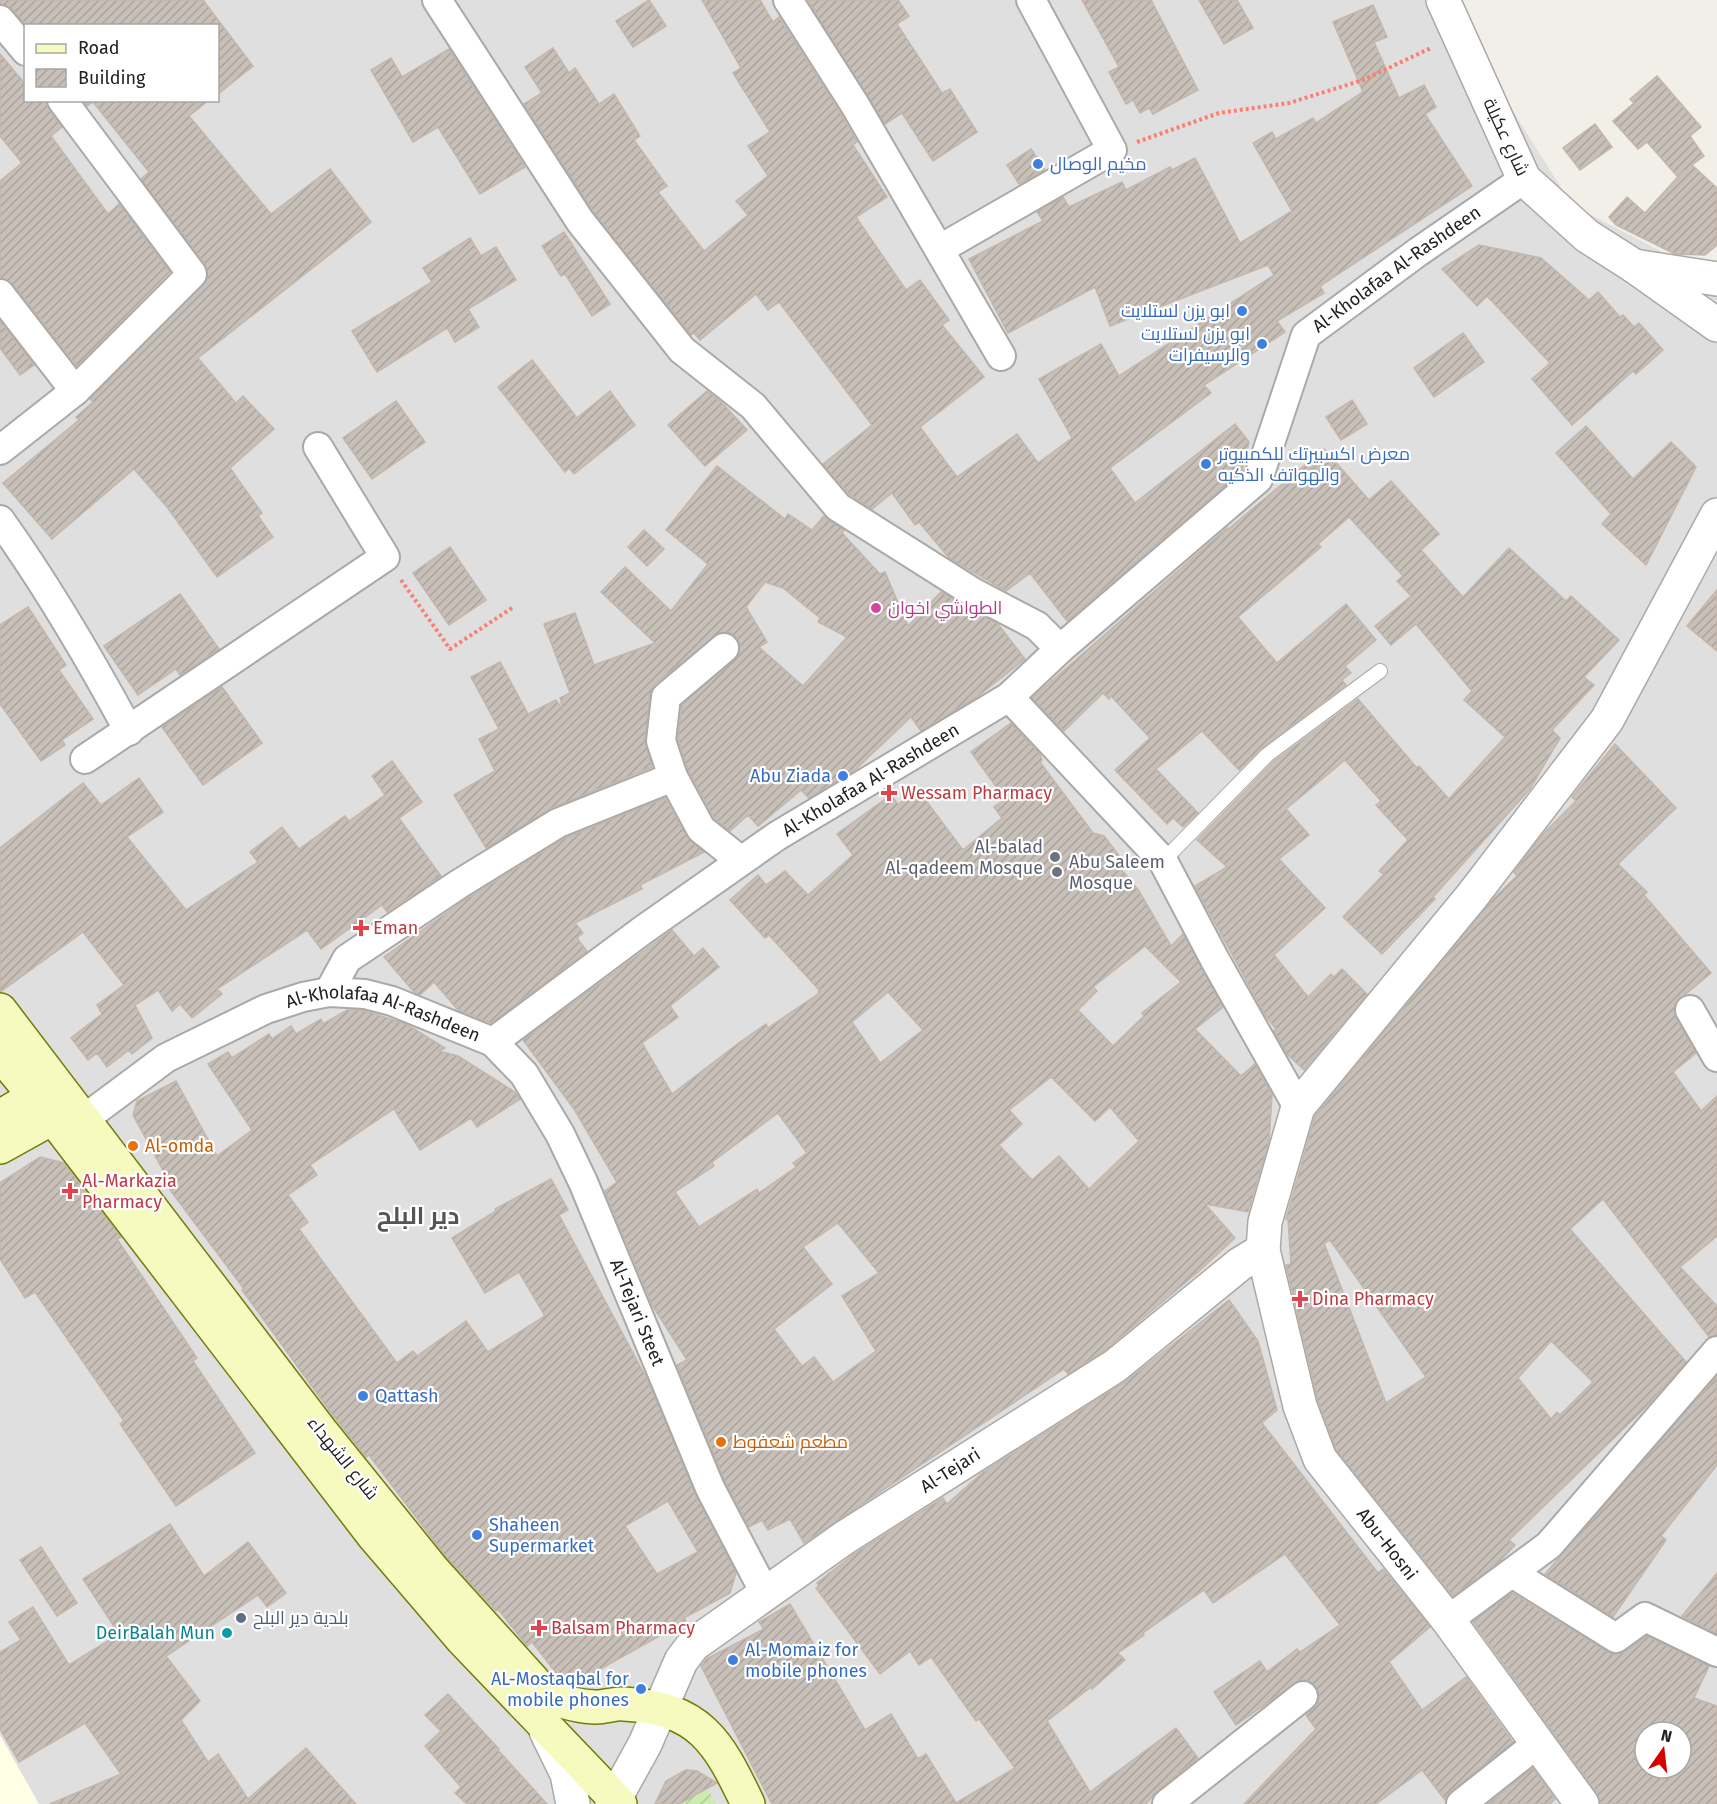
<svg xmlns="http://www.w3.org/2000/svg" width="1717" height="1804" font-family="'Fira Sans',Cairo,sans-serif">
	<style>
		.residential { fill: #e0dfdf; fill-rule: evenodd }
		.education { fill: #ffffe5 }
		.garden { fill: url(#garden-furrows) }
		.building { fill: url(#building-hatch); stroke: #c4b6ab; stroke-width: 1.5; fill-rule: evenodd }
		.lines { fill: none; stroke-linecap: round; stroke-linejoin: round }
		.service-casing { stroke: #a9a9a9; stroke-width: 16 }
		.minor-casing { stroke: #a9a9a9; stroke-width: 32 }
		.tertiary-casing { stroke: #a9a9a9; stroke-width: 36 }
		.secondary-casing { stroke: #707d05; stroke-width: 36 }
		.path { stroke: #fa8072; stroke-width: 4; stroke-dasharray: 3 3; stroke-linecap: butt }
		.service { stroke: #fff; stroke-width: 14 }
		.minor { stroke: #fff; stroke-width: 28 }
		.tertiary { stroke: #fff; stroke-width: 33 }
		.secondary { stroke: #f7fabf; stroke-width: 33 }
		.shop-dot { fill: #3f7fe0; stroke: #fff; stroke-width: 2 }
		.hotel-dot { fill: #d1479c; stroke: #fff; stroke-width: 2 }
		.health-dot { fill: #e0444e; stroke: #fff; stroke-width: 2 }
		.worship-dot { fill: #6b7280; stroke: #fff; stroke-width: 2 }
		.food-dot { fill: #e8710a; stroke: #fff; stroke-width: 2 }
		.service-dot { fill: #5c6f8a; stroke: #fff; stroke-width: 2 }
		.culture-dot { fill: #0f9aa8; stroke: #fff; stroke-width: 2 }
		.labels { text-anchor: middle; dominant-baseline: central; stroke-width: 4.5; stroke-linejoin: round; paint-order: stroke }
		.street-label { font-size: 18px; fill: #222; stroke: #fff }
		.shop-label { font-size: 18px; fill: #366cbe; stroke: #fff; text-anchor: start }
		.hotel-label { font-size: 18px; fill: #b23c85; stroke: #fff; text-anchor: start }
		.health-label { font-size: 18px; fill: #be3a42; stroke: #fff; text-anchor: start }
		.worship-label { font-size: 18px; fill: #5b616d; stroke: #fff; text-anchor: end }
		.food-label { font-size: 18px; fill: #c56008; stroke: #fff; text-anchor: start }
		.service-label { font-size: 18px; fill: #4e5e75; stroke: #fff; text-anchor: start }
		.culture-label { font-size: 18px; fill: #0d838f; stroke: #fff; text-anchor: end }
		.district-label { font-size: 24px; font-weight: bold; fill: #555; stroke: #fff }
	</style>
	<defs>
		<pattern id="garden-furrows" width="10" height="10" patternUnits="userSpaceOnUse" patternTransform="scale(1.5)"><rect width="10" height="10" fill="#cdebb0"/><path d="M-1 1l2-2M0 10L10 0M9 11l2-2" fill="none" stroke="#b0c997"/></pattern>
		<pattern id="building-hatch" width="6" height="6" patternUnits="userSpaceOnUse" patternTransform="scale(1.5)"><rect width="6" height="6" fill="#c7bfb8"/><path d="M-1 1l2-2M0 6l6-6M5 7l2-2" fill="none" stroke="#aba49e"/></pattern>
	</defs>
	<rect width="100%" height="100%" fill="#f2efe9"/>
	<!-- residential -->
	<path class="residential" d="M0 0H1443L1572 205 1691 267 1717 273V1804H0ZM26 26H218V100H26ZM1645 1732H1681V1768H1645Z"/>
	<!-- education -->
	<polygon class="education" points="0,1735 39,1804 0,1804"/>
	<!-- garden -->
	<polygon class="garden" points="696,1784 709,1791 716,1804 667,1804"/>
	<!-- building -->
	<g class="building">
		<polygon points="0,0 203,0 253,66 218,94 218,26 26,26 12,9 0,4"/>
		<polygon points="649,0 666,26 633,47 616,21"/>
		<polygon points="702,0 760,0 773,22 779,17 841,114 857,142 853,145 887,197 856,217 906,290 920,280 949,320 942,325 984,377 920,427 957,477 1017,434 1038,463 1072,438 1039,379 1101,344 1119,376 1274,275 1268,265 1110,326 1095,287 1008,333 969,259 1043,221 1037,212 1063,197 1069,207 1122,182 1126,190 1170,167 1172,170 1195,158 1240,243 1292,211 1253,143 1272,132 1276,139 1313,118 1316,123 1363,92 1333,22 1373,5 1387,37 1374,42 1399,98 1424,85 1436,107 1425,114 1472,186 1320,286 1324,293 1277,321 1285,332 1204,385 1211,393 1110,468 1135,503 1235,424 1249,442 1242,471 1067,621 1030,573 1006,591 949,558 919,522 915,525 892,493 872,509 849,494 823,464 872,425 779,302 768,310 756,294 700,340 694,333 691,335 593,211 524,104 542,93 525,67 553,48 569,73 575,68 599,104 614,94 640,136 634,140 667,186 658,192 704,251 748,215 736,201 768,176 748,146 770,132 733,73 741,68"/>
		<polygon points="808,0 898,0 909,16 897,24 942,93 950,89 977,132 933,161 902,113 885,124"/>
		<polygon points="1082,0 1151,0 1198,90 1153,114 1149,108 1140,113 1133,100 1126,104 1109,72 1119,67"/>
		<polygon points="1199,0 1237,0 1253,28 1224,44"/>
		<polygon points="449,49 525,167 480,194 438,127 413,142 371,70 391,58 402,77"/>
		<polygon points="0,54 26,85 26,100 46,100 49,110 62,127 51,136 108,214 119,204 170,272 77,366 13,284 0,278 0,181 22,163 0,136"/>
		<polygon points="1657,76 1701,127 1690,136 1704,156 1692,165 1717,188 1717,245 1705,255 1675,254 1616,225 1609,217 1627,197 1645,213 1684,170 1677,176 1647,142 1638,149 1613,121 1634,103 1630,99"/>
		<polygon points="83,100 209,100 189,116 271,214 330,169 371,222 198,358 236,403 243,396 274,429 230,468 262,513 258,516 273,537 217,577 167,507 134,469 52,539 3,483 79,420 76,417 93,402 90,399 208,279 205,264 141,179 149,172 93,102 87,106"/>
		<polygon points="1595,124 1612,147 1580,170 1563,148"/>
		<polygon points="1031,149 1045,170 1019,184 1007,165"/>
		<polygon points="564,232 610,304 592,316 565,274 561,276 542,246"/>
		<polygon points="470,238 481,256 496,247 516,280 468,309 479,327 455,342 447,328 377,372 352,331 432,282 423,268"/>
		<polygon points="1479,245 1541,258 1589,300 1598,292 1620,317 1623,315 1634,327 1639,323 1663,350 1636,374 1633,371 1572,425 1532,379 1550,363 1487,296 1477,306 1442,269"/>
		<polygon points="0,321 34,365 20,375 0,348"/>
		<polygon points="1463,333 1484,362 1434,397 1414,368"/>
		<polygon points="532,360 577,418 610,391 635,425 574,474 569,468 565,472 498,387"/>
		<polygon points="707,391 723,404 747,430 705,466 668,425"/>
		<polygon points="1352,400 1367,424 1341,440 1326,417"/>
		<polygon points="396,401 425,442 372,479 343,438"/>
		<polygon points="1586,426 1633,479 1671,442 1696,467 1646,565 1602,524 1611,514 1556,453"/>
		<polygon points="1324,449 1369,500 1391,481 1439,534 1421,550 1463,597 1509,548 1566,601 1571,596 1619,640 1584,677 1594,685 1552,730 1560,738 1530,789 1433,897 1435,899 1382,954 1343,917 1384,874 1379,871 1408,840 1376,805 1381,801 1345,760 1286,809 1309,835 1279,859 1325,908 1274,955 1308,997 1331,974 1334,977 1342,969 1367,994 1304,1070 1287,1054 1274,1031 1276,1029 1265,1015 1195,886 1227,867 1197,840 1273,762 1358,699 1417,768 1419,766 1449,799 1505,737 1464,700 1472,691 1416,624 1391,645 1375,626 1411,596 1397,581 1403,576 1349,517 1318,544 1321,547 1238,617 1277,663 1346,604 1376,640 1345,666 1351,673 1342,680 1346,685 1262,748 1239,770 1202,731 1156,769 1198,813 1183,827 1173,818 1167,824 1115,770 1150,738 1111,696 1109,699 1103,693 1064,731 1032,698 1227,528 1226,531"/>
		<path d="M717 466 785 519 788 514 812 530 824 516 844 530 842 533 880 574 885 572 908 626 941 592 998 624 1025 659 977 697 921 731 911 717 854 771 809 798 801 790 758 826 748 815 730 831 714 818 688 770 678 739 682 705 739 654 740 646 737 638 730 633 721 632 655 684 650 694 645 740 652 767 552 808 486 848 454 795 495 771 479 739 499 729 471 677 500 662 528 714 556 700 563 710 560 698 570 693 544 624 575 613 594 665 655 643 601 592 625 567 671 611 708 564 666 530ZM765 582 783 588 820 618 818 622 847 637 803 686 759 647 767 642 746 607Z"/>
		<polygon points="644,530 664,549 647,566 628,547"/>
		<polygon points="450,547 486,600 449,625 413,573"/>
		<polygon points="1717,590 1717,651 1687,626"/>
		<polygon points="180,594 219,649 180,675 176,669 138,695 104,646"/>
		<polygon points="28,607 66,665 59,670 93,719 62,740 65,745 41,761 0,704 0,625"/>
		<polygon points="222,687 262,743 203,785 162,727"/>
		<path d="M1011 723 1040 754 1042 760 1040 762 1093 833 1104 836 1120 857 1118 865 1139 891 1171 946 1183 934 1223 1007 1195 1029 1241 1076 1255 1064 1272 1095 1269 1142 1248 1212 1205 1204 1235 1238 1198 1272 1104 1351 1068 1374 1064 1369 804 1543 790 1519 768 1530 762 1520 749 1527 725 1481 677 1365 687 1360 652 1305 605 1191 617 1182 574 1109 523 1040 672 930 694 956 703 948 719 967 670 1006 678 1017 642 1043 672 1094 740 1042 766 1024 768 1028 818 994 819 990 769 935 765 938 730 900 758 875 766 885 785 871 808 895 853 855 837 834 891 795 898 804 918 790 963 850 1002 818 994 807 1005 799 971 752ZM1145 946 1181 982 1142 1013 1144 1016 1113 1046 1078 1010 1097 991 1093 987ZM888 992 923 1030 880 1063 852 1022ZM1051 1077 1095 1121 1110 1107 1139 1141 1089 1189 1059 1156 1032 1180 999 1145 1022 1124 1009 1110ZM778 1113 807 1153 793 1163 796 1167 759 1193 757 1189 699 1227 675 1192 714 1166 712 1162ZM838 1223 879 1273 842 1296 876 1351 833 1382 814 1357 802 1366 774 1329 832 1284 803 1247Z"/>
		<path d="M1615 744 1676 808 1618 864 1647 892 1644 895 1711 973 1675 1003 1676 1018 1696 1053 1673 1072 1701 1111 1717 1096V1236L1680 1267 1717 1306V1335L1709 1337 1603 1199 1570 1229 1686 1362 1647 1406 1509 1540 1515 1545 1500 1561 1453 1596 1336 1450 1318 1401 1286 1265 1291 1264 1288 1219H1286L1315 1116 1494 898 1517 876 1514 872 1543 834 1576 801 1572 797ZM1330 1240 1426 1377 1386 1403 1324 1243ZM1551 1341 1593 1382 1560 1415 1557 1412 1551 1419 1518 1378Z"/>
		<polygon points="392,761 422,802 399,818 441,876 387,912 382,905 321,949 307,930 217,989 222,994 192,1018 180,1004 172,1011 158,990 135,1005 152,1038 132,1054 129,1050 107,1067 97,1053 88,1060 71,1038 102,1014 97,1005 124,985 83,932 0,992 0,848 83,783 101,805 139,778 163,812 127,837 186,910 258,862 250,852 282,827 299,849 345,816 349,821 385,795 372,776"/>
		<polygon points="665,798 687,837 704,852 640,885 642,889 575,923 583,933 577,938 587,951 491,1023 458,1010 434,982 420,995 415,993 384,957 468,898 565,838"/>
		<path d="M347 1010H362L406 1024 445 1048 439 1051 458 1056 515 1092 520 1099 477 1127 471 1118 420 1150 394 1109 310 1165 317 1175 288 1195 308 1222 299 1229 397 1363 413 1351 417 1356 466 1321 488 1352 545 1316 519 1272 485 1293 452 1238 496 1211 495 1209 551 1179 568 1210 559 1215 648 1381 695 1494 736 1573 730 1593 684 1618 686 1621 574 1684 561 1679 532 1642 527 1646 498 1609 496 1611 447 1558 369 1455 366 1457 335 1418 242 1290 244 1289 170 1190 173 1189 133 1115 137 1101 176 1081 217 1156 252 1130 208 1064 228 1052 232 1058 269 1034 272 1039 291 1026 296 1034 321 1019 323 1024ZM668 1501 698 1552 657 1574 625 1526Z"/>
		<polygon points="40,1157 64,1163 121,1237 117,1239 197,1358 193,1361 255,1453 176,1506 120,1424 124,1421 35,1292 25,1298 0,1259 0,1183"/>
		<polygon points="1229,1300 1258,1341 1277,1410 1262,1423 1378,1573 1383,1569 1430,1627 1389,1662 1422,1710 1466,1677 1513,1742 1451,1791 1445,1800 1422,1770 1376,1804 1244,1804 1316,1729 1306,1715 1318,1703 1319,1693 1310,1681 1300,1680 1236,1725 1214,1692 1260,1661 1267,1672 1297,1649 1300,1652 1340,1625 1285,1554 1213,1603 1204,1590 1143,1633 1144,1635 1118,1653 1125,1660 1092,1689 1091,1687 1047,1721 1090,1792 1176,1728 1198,1758 1157,1791 1146,1804 772,1804 701,1666 706,1659 764,1629 759,1622 790,1604 865,1730 891,1714 918,1759 926,1754 956,1803 1015,1768 979,1719 976,1721 931,1657 919,1665 910,1651 880,1674 816,1588 819,1586 817,1583 854,1554 943,1498 947,1504 982,1473 1125,1382"/>
		<polygon points="1717,1376 1717,1465 1661,1536 1666,1540 1613,1617 1545,1574"/>
		<polygon points="170,1524 204,1576 248,1542 286,1593 267,1607 258,1595 166,1656 200,1701 181,1720 208,1762 218,1754 248,1799 306,1748 356,1804 50,1804 121,1774 85,1723 19,1762 0,1729 0,1652 21,1640 9,1622 33,1607 69,1665 119,1634 83,1579"/>
		<polygon points="41,1547 77,1603 57,1616 20,1560"/>
		<polygon points="1717,1573 1717,1634 1682,1616"/>
		<path d="M1512 1593 1608 1652 1616 1654 1625 1652 1647 1636 1709 1666 1694 1698 1717 1706V1804H1600L1597 1793 1473 1622ZM1645 1732H1681V1768H1645Z"/>
		<polygon points="448,1694 499,1749 498,1750 547,1804 467,1804 455,1793 461,1787 425,1746 441,1731 425,1715"/>
		<polygon points="1533,1768 1555,1799 1550,1804 1488,1804"/>
		<polygon points="686,1770 697,1771 717,1783 679,1804 655,1804 666,1781"/>
	</g>
	<g class="lines">
		<!-- service casing -->
		<g class="service-casing">
			<polyline id="service" points="1163,861 1267,755 1380,671"/>
		</g>
		<!-- minor casing -->
		<g class="minor-casing">
			<g id="minor">
				<polyline points="437,0 580,221 682,350 753,406 838,507 974,593 1037,626 1060,649"/>
				<polyline points="788,0 855,105 1001,356"/>
				<polyline points="0,20 26,51"/>
				<polyline points="940,249 1112,150 1031,0"/>
				<polyline points="0,294 75,391"/>
				<polyline points="0,450 75,391 192,274 62,100"/>
				<path d="M0 520C48 587 90 659 129 731"/>
				<polyline points="724,648 666,697 661,741 673,777 701,829 740,860"/>
				<polyline points="1009,697 1163,861 1215,960 1298,1107"/>
				<polyline points="85,759 385,557 318,447"/>
				<polyline points="329,992 347,959 459,884 558,823 673,777"/>
				<polyline points="1690,1010 1717,1057"/>
				<path id="s1" d="M493 1042 524 1074 560 1134 583 1182 710 1488 765 1593"/>
				<path id="s2" d="M84 1119 166 1058 266 1009 303 997 329 992 365 994 392 1001 493 1042 643 930 777 836 1009 697 1060 649 1258 479 1306 335 1418 252 1524 179"/>
				<polyline points="1512,1573 1616,1638 1645,1617 1717,1652"/>
				<polyline points="1448,1620 1549,1545 1717,1351"/>
				<polyline points="1167,1804 1303,1696"/>
				<polyline points="1461,1804 1538,1743"/>
			</g>
		</g>
		<!-- tertiary casing -->
		<g class="tertiary-casing">
			<g id="tertiary">
				<polyline points="1443,0 1524,179 1587,236 1634,266"/>
				<polyline points="1717,279 1634,266 1717,325"/>
				<polyline points="546,1731 567,1774 573,1804"/>
				<path id="s3" d="M612 1804 645 1744 681 1661 693 1645 844 1538 1115 1366 1240 1264 1263 1250"/>
				<polyline points="1582,1804 1448,1620 1320,1459 1300,1406 1263,1250 1265,1222 1298,1107 1472,896 1607,720 1717,515"/>
			</g>
		</g>
		<!-- secondary casing -->
		<g class="secondary-casing">
			<g id="secondary">
				<path d="M0 1010 320 1430 433 1570 547 1696C563 1702 579 1707 596 1707 606 1707 615 1703 624 1704 700 1708 718 1741 748 1804"/>
				<polyline points="0,1054 53,1118 373,1535 462,1639 620,1804"/>
				<polyline points="0,1117 52,1086"/>
				<polyline points="0,1147 72,1107"/>
			</g>
		</g>
		<!-- path -->
		<g class="path">
			<polyline points="1137,142 1219,113 1289,103 1363,80 1431,48"/>
			<polyline points="401,580 450,649 512,608"/>
		</g>
		<!-- service -->
		<use href="#service" class="service"/>
		<!-- minor -->
		<use href="#minor" class="minor"/>
		<!-- tertiary -->
		<use href="#tertiary" class="tertiary"/>
		<!-- secondary -->
		<use href="#secondary" class="secondary"/>
	</g>
	<!-- markers -->
	<g class="shop-dot">
		<circle cx="1038" cy="164" r="6"/>
		<circle cx="1242" cy="311" r="6"/>
		<circle cx="1262" cy="344" r="6"/>
		<circle cx="1206" cy="464" r="6"/>
		<circle cx="843" cy="776" r="6"/>
		<circle cx="363" cy="1396" r="6"/>
		<circle cx="477" cy="1535" r="6"/>
		<circle cx="733" cy="1660" r="6"/>
		<circle cx="641" cy="1689" r="6"/>
	</g>
	<circle class="hotel-dot" cx="876" cy="608" r="6"/>
	<g class="health-dot">
		<path d="M886 784h6v6h6v6h-6v6h-6v-6h-6v-6h6z"/>
		<path d="M358 919h6v6h6v6h-6v6h-6v-6h-6v-6h6z"/>
		<path d="M67 1182h6v6h6v6h-6v6h-6v-6h-6v-6h6z"/>
		<path d="M1297 1290h6v6h6v6h-6v6h-6v-6h-6v-6h6z"/>
		<path d="M536 1619h6v6h6v6h-6v6h-6v-6h-6v-6h6z"/>
	</g>
	<g class="worship-dot">
		<circle cx="1055" cy="857" r="6"/>
		<circle cx="1057" cy="872" r="6"/>
	</g>
	<g class="food-dot">
		<circle cx="133" cy="1146" r="6"/>
		<circle cx="721" cy="1442" r="6"/>
	</g>
	<circle class="service-dot" cx="241" cy="1618" r="6"/>
	<circle class="culture-dot" cx="227" cy="1633" r="6"/>
	<g class="labels">
		<!-- street labels -->
		<g class="street-label">
			<text transform="translate(1506 137) rotate(65)">شارع عكيلة</text>
			<text stroke="none"><textPath href="#s2" startOffset="1668">Al-Kholafaa Al-Rashdeen</textPath></text>
			<text stroke="none"><textPath href="#s2" startOffset="912">Al-Kholafaa Al-Rashdeen</textPath></text>
			<text stroke="none"><textPath href="#s2" startOffset="336">Al-Kholafaa Al-Rashdeen</textPath></text>
			<text stroke="none"><textPath href="#s1" startOffset="309">Al-Tejari Steet</textPath></text>
			<text transform="translate(343 1458) rotate(51)">شارع الشهداء</text>
			<text stroke="none"><textPath href="#s3" startOffset="490">Al-Tejari</textPath></text>
			<text transform="translate(1387 1544) rotate(52)">Abu-Hosni</text>
		</g>
		<!-- shop labels -->
		<g class="shop-label">
			<text x="1050" y="164">مخيم الوصال</text>
			<text x="1230" y="311" text-anchor="end">ابو يزن لستلايت</text>
			<text x="1250" y="334" text-anchor="end">ابو يزن لستلايت<tspan x="1250" dy="21">والرسيفرات</tspan></text>
			<text x="1218" y="454">معرض اكسبيرتك للكمبيوتر<tspan x="1218" dy="21">والهواتف الذكيه</tspan></text>
			<text x="831" y="776" text-anchor="end">Abu Ziada</text>
			<text x="375" y="1396">Qattash</text>
			<text x="489" y="1525">Shaheen<tspan x="489" dy="21">Supermarket</tspan></text>
			<text x="745" y="1650">Al-Momaiz for<tspan x="745" dy="21">mobile phones</tspan></text>
			<text x="629" y="1679" text-anchor="end">AL-Mostaqbal for<tspan x="629" dy="21">mobile phones</tspan></text>
		</g>
		<!-- hotel labels -->
		<g class="hotel-label">
			<text x="888" y="608">الطواشي اخوان</text>
		</g>
		<!-- health labels -->
		<g class="health-label">
			<text x="901" y="793">Wessam Pharmacy</text>
			<text x="373" y="928">Eman</text>
			<text x="82" y="1181">Al-Markazia<tspan x="82" dy="21">Pharmacy</tspan></text>
			<text x="1312" y="1299">Dina Pharmacy</text>
			<text x="551" y="1628">Balsam Pharmacy</text>
		</g>
		<!-- worship labels -->
		<g class="worship-label">
			<text x="1043" y="847">Al-balad<tspan x="1043" dy="21">Al-qadeem Mosque</tspan></text>
			<text x="1069" y="862" text-anchor="start">Abu Saleem<tspan x="1069" dy="21">Mosque</tspan></text>
		</g>
		<!-- food labels -->
		<g class="food-label">
			<text x="145" y="1146">Al-omda</text>
			<text x="733" y="1442">مطعم شعفوط</text>
		</g>
		<!-- service labels -->
		<g class="service-label">
			<text x="253" y="1618">بلدية دير البلح</text>
		</g>
		<!-- culture labels -->
		<g class="culture-label">
			<text x="215" y="1633">DeirBalah Mun</text>
		</g>
		<!-- district labels -->
		<g class="district-label">
			<text x="418" y="1216">دير البلح</text>
		</g>
	</g>
	<!-- legend -->
	<rect x="24" y="24" width="195" height="78" fill="#ffffff" stroke="#a7a7a7" stroke-width="1.5"/>
	<rect x="36" y="44" width="30" height="9" fill="#f7fabf" stroke="#a7a7a7" stroke-width="1.5"/>
	<text x="78" y="54" font-size="18" fill="#222222">Road</text>
	<rect x="36" y="69" width="30" height="18" fill="url(#building-hatch)" stroke="#a7a7a7" stroke-width="1.5"/>
	<text x="78" y="84" font-size="18" fill="#222222">Building</text>
	<!-- north arrow -->
	<g transform="translate(1663 1750) rotate(14)"><circle r="28" fill="#ffffff" stroke="#a7a7a7" stroke-width="1.5"/>
	<path d="M0-4.5L10 22L0 15L-10 22Z" fill="#d40000"/>
	<text y="-9" font-size="16" font-weight="bold" text-anchor="middle" fill="#222222">N</text>
	</g>
</svg>
